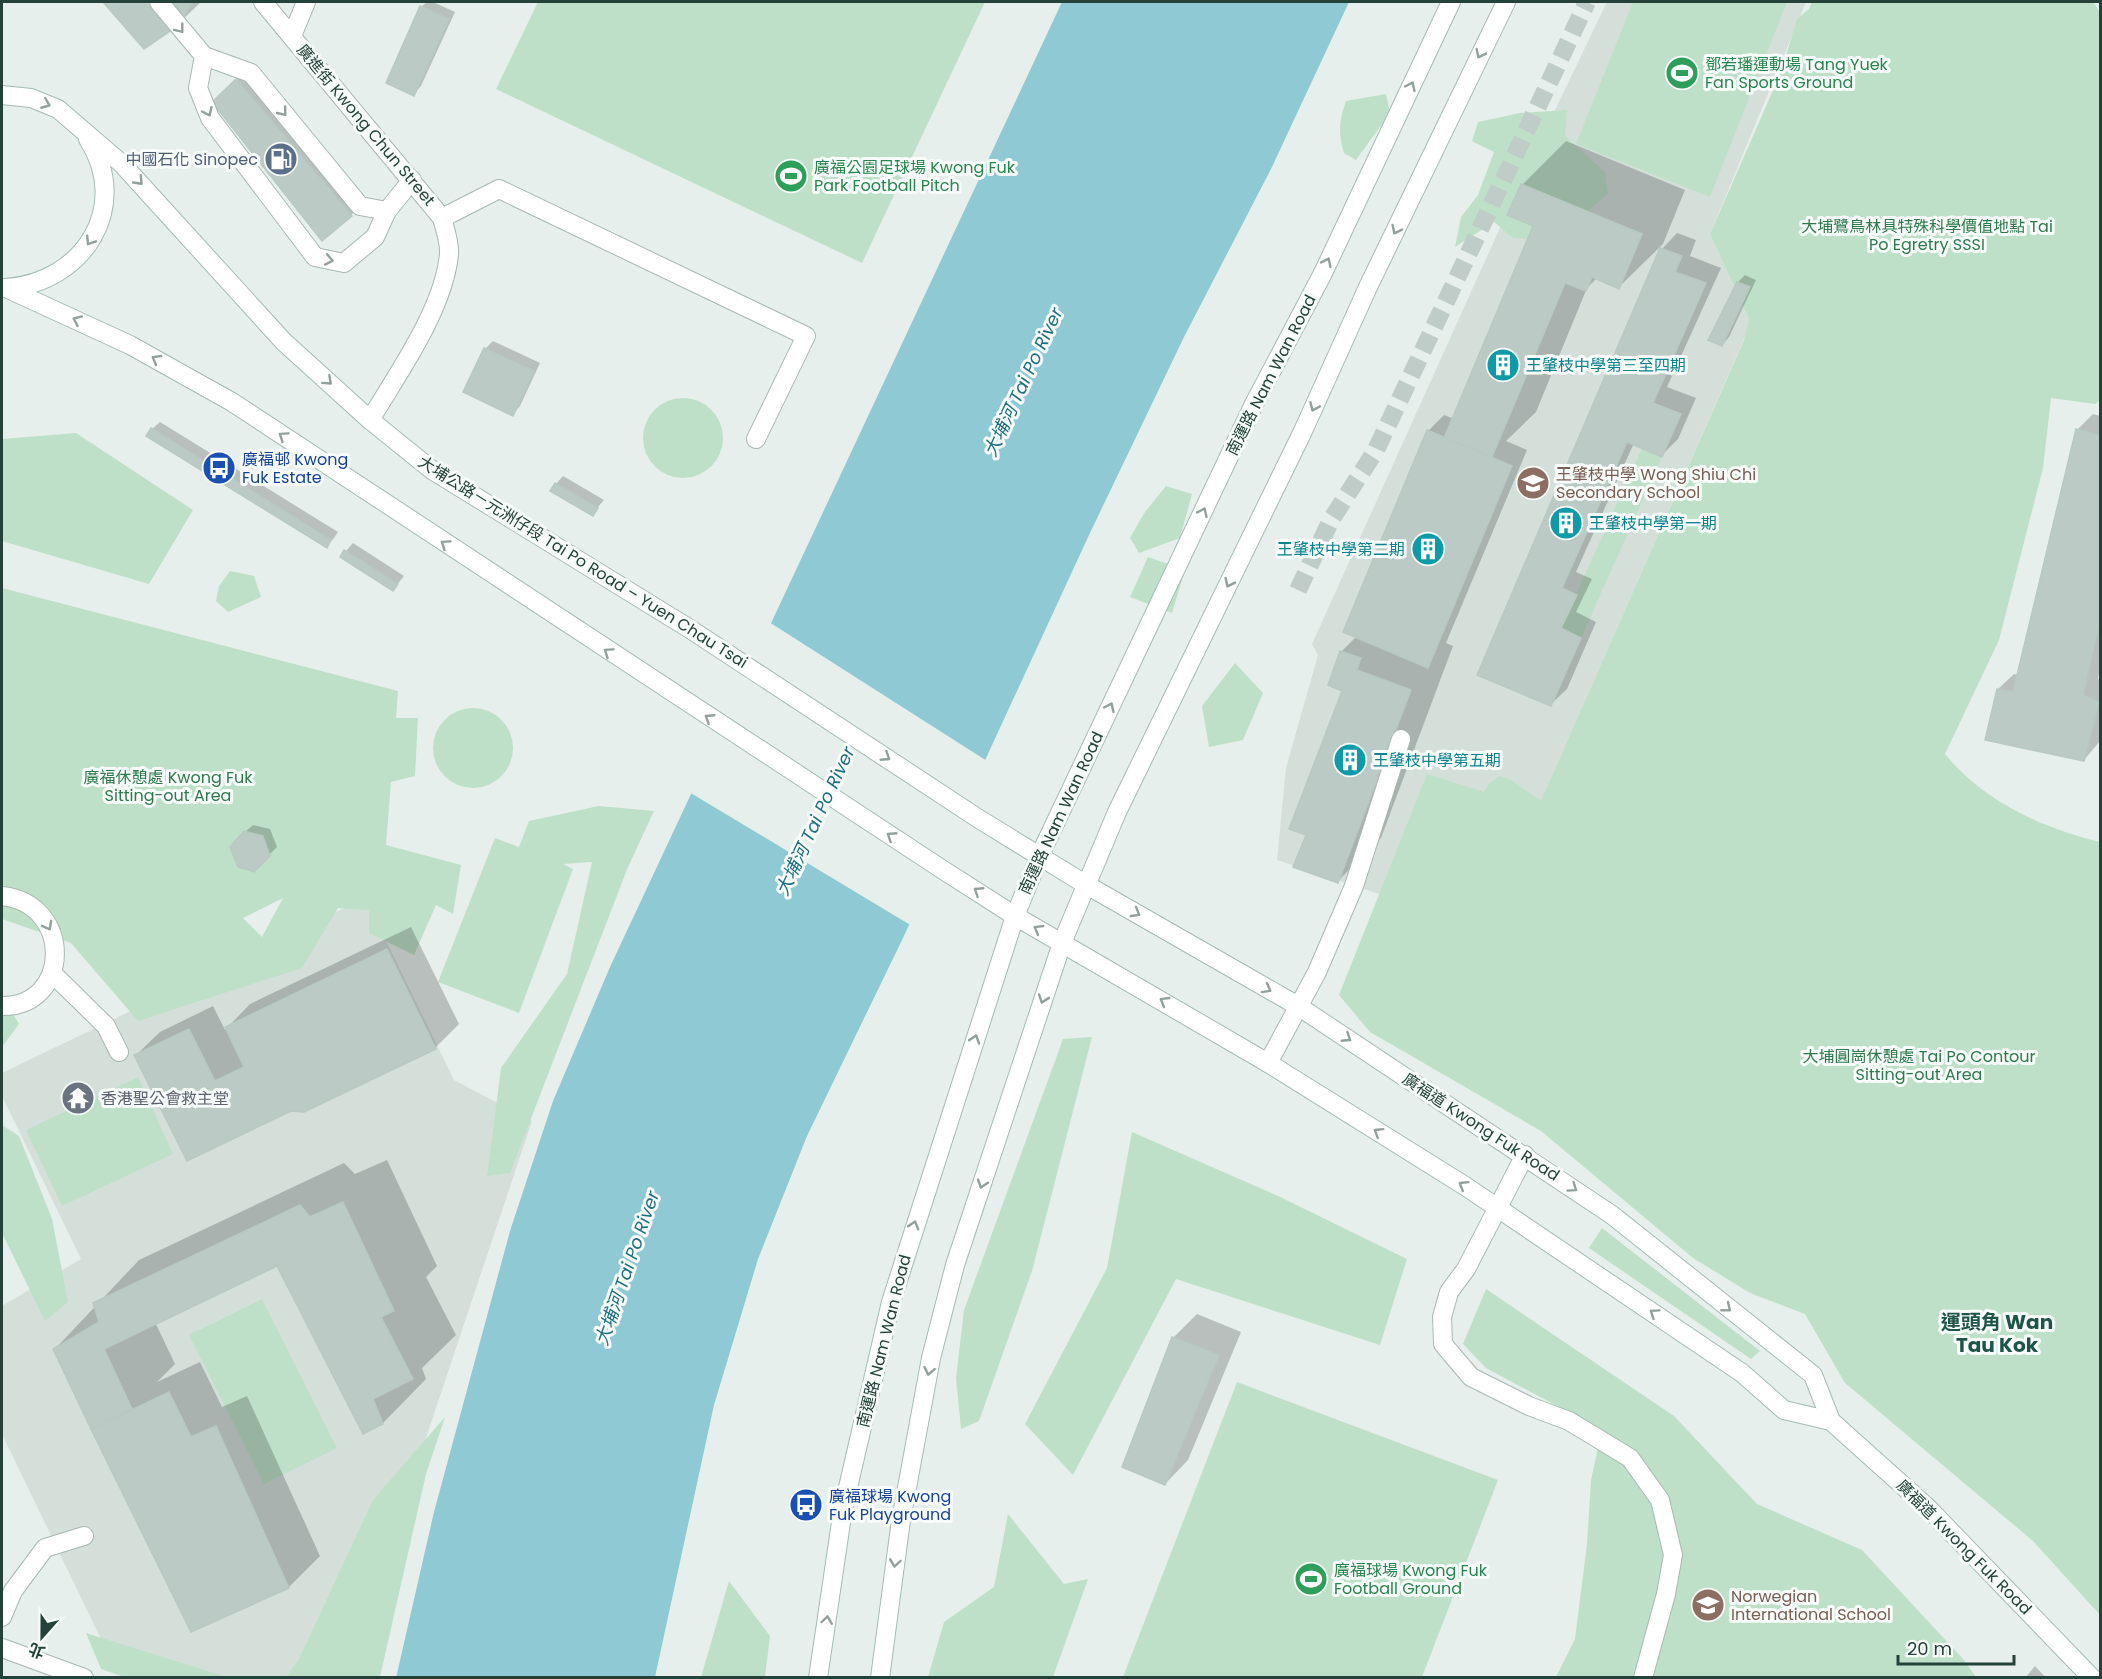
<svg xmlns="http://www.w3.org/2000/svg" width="2102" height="1679" font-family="Poppins,'Noto Sans TC',sans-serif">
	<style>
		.built { fill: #d4dfda }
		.green { fill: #bfe0c8; fill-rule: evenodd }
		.water { fill: #8ec9d4 }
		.pier { fill: #e6efeb }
		.shadow { fill: #0003 }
		.building { fill: #bbcac4; stroke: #b8c9c2; stroke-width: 1.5 }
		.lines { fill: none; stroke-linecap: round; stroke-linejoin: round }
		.pedestrian-tunnel { stroke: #bfccc8; stroke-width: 18; stroke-dasharray: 18 9; stroke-linecap: butt }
		.service-casing { stroke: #a8b8b2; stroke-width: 20 }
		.minor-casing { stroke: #a8b8b2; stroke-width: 20 }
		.secondary-casing { stroke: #a4bbb3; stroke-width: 20 }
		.service { stroke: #fff; stroke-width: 18 }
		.minor { stroke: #fff; stroke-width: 18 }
		.secondary { stroke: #fff; stroke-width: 18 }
		.oneway { stroke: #92a09c }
		.labels { text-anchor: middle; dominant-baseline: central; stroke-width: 6; stroke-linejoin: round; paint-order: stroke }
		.leisure-label { font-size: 16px; fill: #27864d; stroke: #f7fbf9; text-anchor: start }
		.street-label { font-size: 16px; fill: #24423a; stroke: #f7fbf9 }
		.service-label { font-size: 16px; fill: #4e5e75; stroke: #f7fbf9; text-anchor: end }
		.park-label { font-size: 16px; fill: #2d7a4b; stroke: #f7fbf9 }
		.culture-label { font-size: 16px; fill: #0d838f; stroke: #f7fbf9; text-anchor: start }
		.transit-label { font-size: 16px; fill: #164399; stroke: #f7fbf9; text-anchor: start }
		.education-label { font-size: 16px; fill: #785e54; stroke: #f7fbf9; text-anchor: start }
		.worship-label { font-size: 16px; fill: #5b616d; stroke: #f7fbf9; text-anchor: start }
		.water-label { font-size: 18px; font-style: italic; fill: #1c6f80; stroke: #f7fbf9 }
		.quarter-label { font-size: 20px; font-weight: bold; fill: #1f5548; stroke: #f7fbf9 }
	</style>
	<rect width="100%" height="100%" fill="#e6efeb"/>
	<!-- built -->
	<g class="built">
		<polygon points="1607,2 1806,2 1710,234 1751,323 1538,809 1403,902 1277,860 1286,768 1318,655 1312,644 1527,168"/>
		<polygon points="365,898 454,1080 532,1121 346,1677 203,1677 101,1639 2,1434 2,1306 81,1259 2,1096 2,1073"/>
	</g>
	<!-- green -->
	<g class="green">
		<polygon points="538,2 985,2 862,263 496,89"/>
		<polygon points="1633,2 1787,2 1710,197 1576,144"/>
		<path d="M1812 2H2093L2100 12V400L2095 404 2051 398 2043 468 1999 640 1945 754C1983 801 2042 828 2100 842V1615L2033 1541 1845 1383 1805 1314 1750 1293 1693 1258 1541 1131 1370 1032 1339 995 1427 774 1484 792 1488 785 1499 776 1510 779 1541 801 1744 340 1749 319 1710 234 1781 72 1797 19 1809 9Z"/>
		<path d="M1386 94 1390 113 1356 160 1344 153C1338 134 1339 120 1346 101Z"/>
		<polygon points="1567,110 1565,136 1605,172 1608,194 1552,241 1513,238 1494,222 1455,247 1461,217 1478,195 1494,152 1472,141 1478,122 1520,113"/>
		<circle cx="683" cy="438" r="40"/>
		<polygon points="76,433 193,510 149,584 2,541 2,439"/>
		<polygon points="1642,448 1662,457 1581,638 1561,628"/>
		<polygon points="1166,486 1192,494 1180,538 1139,553 1130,538 1145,512"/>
		<polygon points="1148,557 1185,570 1172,613 1130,597"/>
		<polygon points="230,571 254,576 261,597 228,612 216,601 219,586"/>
		<path d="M2 588 398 691 396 718H418L415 776 391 782 386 845 461 865 453 914 436 905 414 955 369 933V910L338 908 302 968 138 1021 71 943 2 919ZM283 898 262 937 243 918Z"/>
		<polygon points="1235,663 1263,693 1243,740 1209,747 1202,706"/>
		<circle cx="473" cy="748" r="40"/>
		<polygon points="599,806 654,811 628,867 510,1173 487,1176 501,1068 567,974 592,862 563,864 573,869 519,1013 438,982 495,838 519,847 529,821"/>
		<polygon points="2,995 19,1024 2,1047"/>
		<polygon points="1092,1037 1032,1271 979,1421 961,1429 956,1378 964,1310 1063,1039"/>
		<polygon points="138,1077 173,1154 62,1206 26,1130"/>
		<polygon points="2,1125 19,1136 52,1219 68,1302 45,1321 2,1233"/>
		<polygon points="1132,1132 1276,1195 1407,1259 1380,1345 1176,1279 1073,1475 1025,1424 1107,1268"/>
		<polygon points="1602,1228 1760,1351 1751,1359 1589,1248"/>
		<polygon points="1486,1289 1674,1416 1757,1504 1862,1550 1964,1660 1976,1677 1556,1677 1575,1639 1587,1544 1591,1480 1602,1430 1486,1368 1463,1344"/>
		<polygon points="262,1299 337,1448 264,1484 189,1335"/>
		<polygon points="1237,1382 1498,1480 1422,1677 1123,1677"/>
		<polygon points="445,1417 426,1474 380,1677 286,1677 299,1659 373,1500"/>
		<polygon points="1008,1514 1064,1584 1088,1579 1053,1677 928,1677 944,1622 994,1587"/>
		<polygon points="729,1581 770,1636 765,1677 701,1677"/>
		<polygon points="86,1633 227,1677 124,1677 101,1669"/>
	</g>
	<!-- water -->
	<polygon class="water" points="1062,2 1349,2 1271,169 1184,337 1089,535 903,938 807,1136 758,1259 714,1405 655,1677 396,1678 434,1512 510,1231 553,1101 610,967"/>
	<!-- pier -->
	<polygon class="pier" points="769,622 987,761 912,926 689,792"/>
	<!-- shadow -->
	<g class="shadow">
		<polygon points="105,2 201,2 178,24 144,47"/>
		<polygon points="427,2 433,2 455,12 421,86 414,94 421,7"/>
		<polygon points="253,64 367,199 351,215 214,102"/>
		<polygon points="1566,141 1685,190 1663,244 1619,287 1597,278 1587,288 1536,412 1506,441 1527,450 1446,643 1453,646 1381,838 1337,882 1308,834 1344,690 1341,652 1357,636 1428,431 1444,415 1454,419 1535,225 1522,185"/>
		<polygon points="1677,233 1696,240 1690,256 1721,268 1667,387 1696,398 1678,439 1662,455 1634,443 1576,572 1592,579 1576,612 1596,622 1567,689 1551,704 1479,674 1662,249"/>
		<polygon points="1745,275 1756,280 1729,337 1722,345 1738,282"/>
		<polygon points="493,341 540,363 520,406 513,414 485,349"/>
		<polygon points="2093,414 2100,416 2100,667 2098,679 2100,680 2100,741 2084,760 1998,689 2014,674 2019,675 2077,430"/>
		<polygon points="160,422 338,532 334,538 327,546 152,429"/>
		<polygon points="563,476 604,500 592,514 556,484"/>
		<polygon points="353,543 404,576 400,581 393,589 342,556"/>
		<polygon points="253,825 270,829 277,847 254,870 245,832"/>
		<polygon points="411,927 459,1024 435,1048 304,1111 136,1055 160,1032 213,1006 225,1030 250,1004"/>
		<polygon points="387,1160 437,1266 426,1277 456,1335 422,1368 426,1379 383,1423 278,1264 155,1322 175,1364 157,1382 200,1362 222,1407 247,1396 320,1556 289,1587 191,1630 55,1349 139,1260 344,1163 355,1174"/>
		<polygon points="1197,1314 1241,1332 1188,1460 1165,1484 1173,1338"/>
		<polygon points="2035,1666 2046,1678 2025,1678"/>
	</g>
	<!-- building -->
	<g class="building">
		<polygon points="103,2 192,2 179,25 144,49"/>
		<polygon points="420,6 449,19 414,96 386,83"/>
		<polygon points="236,79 352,216 322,241 212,102"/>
		<polygon points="1521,184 1642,234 1619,289 1592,277 1586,291 1565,283 1492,457 1444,438 1533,226 1507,215"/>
		<polygon points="1660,248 1682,256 1675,272 1706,283 1653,403 1681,414 1662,457 1627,442 1562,588 1577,595 1561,628 1581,638 1551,706 1477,675"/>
		<polygon points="1737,282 1750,287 1722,346 1708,340"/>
		<polygon points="484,348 534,371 513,416 463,392"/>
		<polygon points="151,428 331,540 327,548 146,436"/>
		<polygon points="2076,429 2100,435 2100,620 2083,695 2099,702 2084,761 1985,740 1997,689 2013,692"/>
		<polygon points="1427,430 1512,466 1428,668 1343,632"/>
		<polygon points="555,483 598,508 593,516 550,491"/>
		<polygon points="344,550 398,584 393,591 340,557"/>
		<polygon points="1340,651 1361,658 1357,670 1411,690 1338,883 1293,867 1306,835 1289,829 1342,691 1328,685"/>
		<polygon points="244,831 263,836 270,856 254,872 238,867 230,847"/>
		<polygon points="387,949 436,1049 304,1112 291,1111 187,1161 134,1055 189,1029 215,1081 244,1067 225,1027"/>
		<polygon points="343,1202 394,1311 381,1317 413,1379 373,1399 383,1424 363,1434 277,1266 104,1349 132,1409 91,1429 53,1349 99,1322 93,1303 300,1205 310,1217"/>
		<polygon points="1172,1337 1219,1355 1165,1485 1122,1467"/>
		<polygon points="169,1392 191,1437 216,1426 289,1588 191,1632 91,1429"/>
	</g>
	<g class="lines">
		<!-- pedestrian-tunnel -->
		<polyline class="pedestrian-tunnel" points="1298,590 1331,520 1376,450 1587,2"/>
		<!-- service casing -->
		<g class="service-casing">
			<g id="service">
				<polyline points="159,2 204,56 251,73 360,206 387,211"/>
				<polyline points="292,36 306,2"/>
				<polyline points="204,56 198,88 210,118 315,257 344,263 375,237 387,211 412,180"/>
				<polyline points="442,218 499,189 806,336 756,439"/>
				<polyline points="52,973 106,1026 119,1052"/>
				<polyline points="1268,1063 1317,972 1354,886 1401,739"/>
				<polyline points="1525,1155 1466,1269 1449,1292 1442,1317 1443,1344 1471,1377 1529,1406 1569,1421 1630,1458 1660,1500 1673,1555 1666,1594 1643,1678"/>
				<polyline points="2,1617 13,1591 45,1548 84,1536"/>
			</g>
		</g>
		<!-- minor casing -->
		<g class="minor-casing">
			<g id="minor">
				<path d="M263 2 442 218C445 229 450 243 449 254 444 309 398 373 370 420"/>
				<path d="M2 896C74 904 71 1007 2 1006"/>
				<polyline points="2,1648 84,1678"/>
			</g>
		</g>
		<!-- secondary casing -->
		<g class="secondary-casing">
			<g id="secondary">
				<polyline points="2,95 31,98 58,109 122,164 284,342 370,420 432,470 690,629 979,819 1085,884 1298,1006 1612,1215 1813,1375 1831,1421 1928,1508 2092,1678"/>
				<polyline points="6,288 130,345 232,402 940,868 1015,916 1268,1063 1465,1186 1742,1373 1784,1410 1831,1421"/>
				<path d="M6 288C83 283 132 207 88 139"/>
				<polyline points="818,1678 843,1509 891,1302 1015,916 1040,855 1253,406 1323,273 1451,2"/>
				<polyline points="880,1678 901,1520 931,1358 955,1265 1062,943 1117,812 1303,431 1368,287 1506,2"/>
			</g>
		</g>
		<!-- service -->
		<use href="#service" class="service"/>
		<!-- minor -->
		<use href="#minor" class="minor"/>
		<!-- secondary -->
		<use href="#secondary" class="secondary"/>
	</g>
	<!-- one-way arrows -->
	<defs><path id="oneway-chevron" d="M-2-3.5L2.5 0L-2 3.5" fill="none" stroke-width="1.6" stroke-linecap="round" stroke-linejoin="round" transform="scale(1.5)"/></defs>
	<g class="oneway">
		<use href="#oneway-chevron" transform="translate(180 29) rotate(52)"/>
		<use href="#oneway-chevron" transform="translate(1480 54) rotate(116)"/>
		<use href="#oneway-chevron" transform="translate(1411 86) rotate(-65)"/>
		<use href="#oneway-chevron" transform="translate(46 104) rotate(22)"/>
		<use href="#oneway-chevron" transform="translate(208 112) rotate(65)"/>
		<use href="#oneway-chevron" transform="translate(283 112) rotate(51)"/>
		<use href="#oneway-chevron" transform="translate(139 181) rotate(46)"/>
		<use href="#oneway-chevron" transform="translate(1396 230) rotate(116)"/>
		<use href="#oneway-chevron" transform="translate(90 241) rotate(123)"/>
		<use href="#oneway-chevron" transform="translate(329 260) rotate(11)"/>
		<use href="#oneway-chevron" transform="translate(1327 262) rotate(-65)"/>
		<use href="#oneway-chevron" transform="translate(77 320) rotate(-156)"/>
		<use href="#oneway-chevron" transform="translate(156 359) rotate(-150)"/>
		<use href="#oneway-chevron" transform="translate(328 381) rotate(42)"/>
		<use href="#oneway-chevron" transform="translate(1314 407) rotate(114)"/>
		<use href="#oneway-chevron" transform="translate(283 436) rotate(-146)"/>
		<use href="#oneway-chevron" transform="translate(1203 512) rotate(-65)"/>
		<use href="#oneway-chevron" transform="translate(445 544) rotate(-146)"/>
		<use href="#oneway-chevron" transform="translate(1229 583) rotate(116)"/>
		<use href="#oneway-chevron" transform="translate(608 652) rotate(-146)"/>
		<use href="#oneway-chevron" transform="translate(1110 707) rotate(-65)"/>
		<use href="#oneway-chevron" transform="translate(709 718) rotate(-147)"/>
		<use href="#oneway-chevron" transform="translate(886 757) rotate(33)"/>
		<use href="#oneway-chevron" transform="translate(891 836) rotate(-147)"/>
		<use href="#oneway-chevron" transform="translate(978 891) rotate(-147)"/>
		<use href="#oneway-chevron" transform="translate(1136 913) rotate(30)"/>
		<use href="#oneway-chevron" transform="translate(48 926) rotate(61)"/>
		<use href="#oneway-chevron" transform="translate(1038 929) rotate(-150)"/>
		<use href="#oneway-chevron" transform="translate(1267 989) rotate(29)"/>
		<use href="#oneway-chevron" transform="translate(1043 999) rotate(109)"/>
		<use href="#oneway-chevron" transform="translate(1164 1001) rotate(-149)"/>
		<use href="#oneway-chevron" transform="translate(1347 1038) rotate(33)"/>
		<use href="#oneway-chevron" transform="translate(975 1039) rotate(-72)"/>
		<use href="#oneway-chevron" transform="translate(1378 1132) rotate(-148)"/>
		<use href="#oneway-chevron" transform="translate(982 1184) rotate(108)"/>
		<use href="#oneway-chevron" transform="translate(1463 1185) rotate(-148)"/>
		<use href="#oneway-chevron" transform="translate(1573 1188) rotate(35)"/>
		<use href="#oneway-chevron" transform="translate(914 1225) rotate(-73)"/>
		<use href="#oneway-chevron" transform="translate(1727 1308) rotate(39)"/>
		<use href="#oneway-chevron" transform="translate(1654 1313) rotate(-146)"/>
		<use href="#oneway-chevron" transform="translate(929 1371) rotate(101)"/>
		<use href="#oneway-chevron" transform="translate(895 1563) rotate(98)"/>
		<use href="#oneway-chevron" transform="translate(827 1620) rotate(-82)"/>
	</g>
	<!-- icons -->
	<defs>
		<g id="stadium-disc" transform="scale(1.725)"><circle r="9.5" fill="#2e9e5b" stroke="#f7fbf9"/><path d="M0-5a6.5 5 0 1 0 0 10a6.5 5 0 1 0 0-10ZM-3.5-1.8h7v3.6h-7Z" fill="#fff"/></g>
		<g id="fuel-disc" transform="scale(1.725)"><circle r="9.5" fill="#5c6f8a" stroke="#f7fbf9"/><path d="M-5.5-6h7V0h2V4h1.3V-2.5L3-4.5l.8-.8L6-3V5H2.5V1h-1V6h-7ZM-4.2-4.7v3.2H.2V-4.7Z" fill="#fff"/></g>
		<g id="building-disc" transform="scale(1.725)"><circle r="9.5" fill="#0f9aa8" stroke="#f7fbf9"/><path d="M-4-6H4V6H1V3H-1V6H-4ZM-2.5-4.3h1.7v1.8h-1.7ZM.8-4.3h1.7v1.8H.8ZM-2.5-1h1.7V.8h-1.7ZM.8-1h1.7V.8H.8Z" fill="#fff"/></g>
		<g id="bus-disc" transform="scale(1.725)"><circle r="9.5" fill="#1a4fb4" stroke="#f7fbf9"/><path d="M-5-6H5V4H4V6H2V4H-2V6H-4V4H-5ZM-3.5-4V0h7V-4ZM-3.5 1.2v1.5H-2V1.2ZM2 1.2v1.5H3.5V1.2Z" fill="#fff"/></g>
		<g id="school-disc" transform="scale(1.725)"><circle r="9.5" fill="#8d6e63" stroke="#f7fbf9"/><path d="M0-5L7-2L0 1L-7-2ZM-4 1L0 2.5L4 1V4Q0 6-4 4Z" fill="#fff"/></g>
		<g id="temple-disc" transform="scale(1.725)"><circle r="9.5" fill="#6b7280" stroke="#f7fbf9"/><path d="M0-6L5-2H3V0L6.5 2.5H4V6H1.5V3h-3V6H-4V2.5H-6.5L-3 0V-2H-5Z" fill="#fff"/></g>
	</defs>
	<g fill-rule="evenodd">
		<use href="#stadium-disc" x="1682" y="73"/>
		<use href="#fuel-disc" x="281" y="159"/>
		<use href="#stadium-disc" x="791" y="176"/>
		<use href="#building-disc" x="1503" y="365"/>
		<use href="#bus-disc" x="219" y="468"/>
		<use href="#school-disc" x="1533" y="483"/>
		<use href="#building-disc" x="1566" y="523"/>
		<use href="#building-disc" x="1428" y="549"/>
		<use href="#building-disc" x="1350" y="760"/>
		<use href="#temple-disc" x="78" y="1098"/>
		<use href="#bus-disc" x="806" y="1505"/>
		<use href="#stadium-disc" x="1311" y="1579"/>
		<use href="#school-disc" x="1708" y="1605"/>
	</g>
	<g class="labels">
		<!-- leisure labels -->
		<g class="leisure-label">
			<text x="1705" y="64">鄧若璠運動場 Tang Yuek<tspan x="1705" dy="18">Fan Sports Ground</tspan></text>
			<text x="814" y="167">廣福公園足球場 Kwong Fuk<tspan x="814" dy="18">Park Football Pitch</tspan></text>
			<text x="1334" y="1570">廣福球場 Kwong Fuk<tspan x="1334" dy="18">Football Ground</tspan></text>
		</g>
		<!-- street labels -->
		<g class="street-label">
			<text transform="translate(366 125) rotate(50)">廣進街 Kwong Chun Street</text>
			<text transform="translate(1271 375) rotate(-63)">南運路 Nam Wan Road</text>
			<text transform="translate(583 562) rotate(32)">大埔公路－元洲仔段 Tai Po Road – Yuen Chau Tsai</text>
			<text transform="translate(1061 813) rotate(-65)">南運路 Nam Wan Road</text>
			<text transform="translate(1481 1127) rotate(33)">廣福道 Kwong Fuk Road</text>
			<text transform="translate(884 1341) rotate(-76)">南運路 Nam Wan Road</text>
			<text transform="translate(1964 1547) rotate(45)">廣福道 Kwong Fuk Road</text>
		</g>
		<!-- service labels -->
		<g class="service-label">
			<text x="258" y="159">中國石化 Sinopec</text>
		</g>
		<!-- park labels -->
		<g class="park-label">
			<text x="1927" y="226">大埔鷺鳥林具特殊科學價值地點 Tai<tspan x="1927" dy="18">Po Egretry SSSI</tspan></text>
			<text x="168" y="777">廣福休憩處 Kwong Fuk<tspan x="168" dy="18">Sitting-out Area</tspan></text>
			<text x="1919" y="1056">大埔圓崗休憩處 Tai Po Contour<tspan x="1919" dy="18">Sitting-out Area</tspan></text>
		</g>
		<!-- culture labels -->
		<g class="culture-label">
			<text x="1526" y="365">王肇枝中學第三至四期</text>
			<text x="1589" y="523">王肇枝中學第一期</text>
			<text x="1405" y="549" text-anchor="end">王肇枝中學第二期</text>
			<text x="1373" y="760">王肇枝中學第五期</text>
		</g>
		<!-- transit labels -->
		<g class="transit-label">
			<text x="242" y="459">廣福邨 Kwong<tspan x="242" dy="18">Fuk Estate</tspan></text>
			<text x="829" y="1496">廣福球場 Kwong<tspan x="829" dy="18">Fuk Playground</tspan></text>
		</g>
		<!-- education labels -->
		<g class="education-label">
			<text x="1556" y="474">王肇枝中學 Wong Shiu Chi<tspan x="1556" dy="18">Secondary School</tspan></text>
			<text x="1731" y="1596">Norwegian<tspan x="1731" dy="18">International School</tspan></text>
		</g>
		<!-- worship labels -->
		<g class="worship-label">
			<text x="101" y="1098">香港聖公會救主堂</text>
		</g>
		<!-- water labels -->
		<g class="water-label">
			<text transform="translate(1023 382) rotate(-65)">大埔河 Tai Po River</text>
			<text transform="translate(815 821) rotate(-65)">大埔河 Tai Po River</text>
			<text transform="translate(627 1268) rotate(-71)">大埔河 Tai Po River</text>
		</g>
		<!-- quarter labels -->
		<g class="quarter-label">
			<text x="1997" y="1322">運頭角 Wan<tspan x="1997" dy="23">Tau Kok</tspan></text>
		</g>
	</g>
	<!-- border -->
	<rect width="2102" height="1679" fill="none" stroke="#24423a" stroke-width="6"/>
	<!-- north arrow -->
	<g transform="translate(42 1637) rotate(201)" stroke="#f7fbf9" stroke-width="4.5" paint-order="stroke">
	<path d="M0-4.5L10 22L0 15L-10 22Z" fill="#24423a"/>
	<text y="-9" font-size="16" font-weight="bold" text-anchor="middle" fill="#24423a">北</text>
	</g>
	<!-- scale -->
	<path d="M1898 1655v9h116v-9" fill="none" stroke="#24423a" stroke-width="3"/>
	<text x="1907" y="1655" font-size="18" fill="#24423a" stroke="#f7fbf9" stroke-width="4.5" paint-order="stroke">20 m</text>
</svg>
